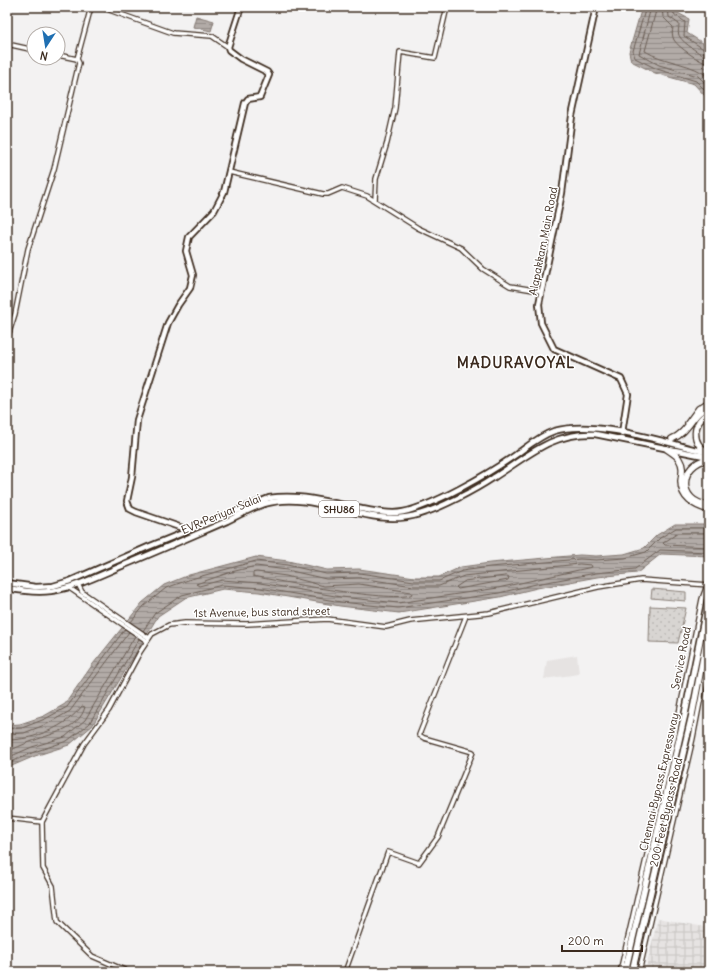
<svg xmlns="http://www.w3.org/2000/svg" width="716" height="979" font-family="Delius,sans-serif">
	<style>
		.built { fill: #e6e3e2 }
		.industrial { fill: url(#industrial-grid) }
		.park { fill: url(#park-dots); stroke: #8a8078 }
		.water { fill: url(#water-rules); stroke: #827770 }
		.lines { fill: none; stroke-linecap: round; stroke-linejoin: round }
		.shore { stroke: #6b5e55; stroke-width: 1 }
		.minor-casing { stroke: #3b2a1e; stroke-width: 6 }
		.major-casing { stroke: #3b2a1e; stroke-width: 8 }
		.highway-casing { stroke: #3b2a1e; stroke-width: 8 }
		.minor { stroke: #fff; stroke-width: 3.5 }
		.major { stroke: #fff; stroke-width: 4.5 }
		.highway { stroke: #fff; stroke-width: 5.5 }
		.labels { text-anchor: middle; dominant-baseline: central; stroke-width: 3; stroke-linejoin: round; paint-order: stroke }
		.shield { fill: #fff; stroke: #766a62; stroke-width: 1 }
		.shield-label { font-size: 10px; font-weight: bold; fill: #3b2a1e }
		.street-label { font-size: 11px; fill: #3b2a1e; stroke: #fff }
		.district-label { font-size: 15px; font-weight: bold; letter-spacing: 1px; fill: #3b2a1e; stroke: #fff }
	</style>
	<defs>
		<pattern id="industrial-grid" width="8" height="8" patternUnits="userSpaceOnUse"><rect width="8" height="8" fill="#e6e3e2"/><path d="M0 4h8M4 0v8" fill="none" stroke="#c6c3c1"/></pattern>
		<pattern id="park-dots" width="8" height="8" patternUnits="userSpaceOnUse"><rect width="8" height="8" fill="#d8d5d2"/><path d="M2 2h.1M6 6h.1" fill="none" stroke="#bab7b4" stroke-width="1.8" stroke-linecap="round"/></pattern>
		<pattern id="water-rules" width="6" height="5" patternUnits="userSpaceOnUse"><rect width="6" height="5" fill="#b2aba7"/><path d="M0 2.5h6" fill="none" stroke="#928b87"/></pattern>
	</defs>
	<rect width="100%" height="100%" fill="#f3f2f2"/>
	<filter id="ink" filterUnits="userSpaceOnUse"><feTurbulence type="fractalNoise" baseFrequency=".025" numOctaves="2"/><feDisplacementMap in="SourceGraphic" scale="8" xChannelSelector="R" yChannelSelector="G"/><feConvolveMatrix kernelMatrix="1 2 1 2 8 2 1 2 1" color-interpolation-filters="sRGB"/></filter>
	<g filter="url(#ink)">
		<!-- built -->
		<polygon class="built" points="577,655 579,674 544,679 547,660"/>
		<!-- industrial -->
		<polygon class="industrial" points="658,918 709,928 709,972 645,972"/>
		<!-- park -->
		<g class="park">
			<polygon points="652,589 686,592 686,601 651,598"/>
			<polygon points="650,606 686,608 678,643 649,642"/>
		</g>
		<!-- water -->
		<g class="water">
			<polygon points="642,7 677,7 676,12 689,19 687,33 706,45 709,53 709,98 706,97 694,84 655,73 631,61 629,52"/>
			<polygon points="196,16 214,21 211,31 193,27"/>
			<polygon points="675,524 709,524 709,556 661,554 637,573 597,577 537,588 500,597 399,613 340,606 259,592 223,589 185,598 158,616 92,726 69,745 35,756 7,768 7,725 20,724 44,716 65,704 93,664 142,603 164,585 189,575 256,557 288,561 327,570 359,569 415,577 439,577 461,567 490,563 580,555 596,556 624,554 644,548 657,535"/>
		</g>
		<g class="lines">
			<!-- shore -->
			<g class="shore">
				<polyline points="646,7 633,51 635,58 657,69 696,81 709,94"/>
				<polyline points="651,7 639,54 659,65 698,76 709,87"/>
				<path d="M657 7 645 51C664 63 695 63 709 78"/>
				<path d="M662 7 663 17 673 27C672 32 672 36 674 40 678 47 701 63 709 64"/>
				<path d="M668 7 669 17 679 24C679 29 677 33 680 37 682 42 704 57 709 58"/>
				<polyline points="673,7 674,14 685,22 684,36 702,48 705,52 709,53"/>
				<polyline points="709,533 678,533 663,543 665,545 709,547"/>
				<polygon points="580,564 591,565 592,567 498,588 398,603 341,597 260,583 222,580 199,586 196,584 231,572 256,566 287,570 326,579 359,578 414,586 439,586 464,576"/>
				<path d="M257 572 286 576 324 586 359 584 411 592 412 594C399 604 275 581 253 576V573Z"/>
				<polygon points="507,576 509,577 508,580 458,589 456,587 465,581"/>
				<polyline points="131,622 144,606 166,588 191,579 256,561 287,565 326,574 359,573 414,581 439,581 462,571 490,567 580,559 596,560 625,558 646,552 660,538 676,528 709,528"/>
				<polyline points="143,631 155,613 182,595 222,585 260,588 341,602 398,608 499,593 536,584 596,573 635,569 660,550 709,552"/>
				<polyline points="7,729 22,728 45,719 67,707 125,629"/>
				<polyline points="7,734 24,733 47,724 70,711 129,632"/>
				<path d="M7 740C34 740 66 727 82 706L85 707C79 730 49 734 30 742 22 745 15 748 7 752"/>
				<polyline points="7,758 32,747 65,737 85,720 135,636"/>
				<polyline points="7,764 34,752 67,741 89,724 139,639"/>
			</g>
			<!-- minor casing -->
			<g class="minor-casing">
				<g id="minor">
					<polyline points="101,7 173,33 212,36 228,47"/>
					<polyline points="7,44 34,50"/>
					<polyline points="58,55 77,59"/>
					<polyline points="229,172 323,194 328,194 342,188 367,196 418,228 461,248 483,269 510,286 540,291"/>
					<polyline points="375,200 376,179 387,143 395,108 400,52 435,58 447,7"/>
					<polyline points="7,339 15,314 28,249 54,169 79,63 77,59 91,7"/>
					<polyline points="687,423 698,408 709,401"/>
					<polyline points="78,584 82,592 149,638"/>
					<polyline points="68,587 147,641"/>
					<polyline points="7,818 42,822"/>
					<polyline points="129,972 92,956 57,922 53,886 43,868 42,822 84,744 109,710 140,652 152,634 169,625 185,623 247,624 327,619 386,627 410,621 489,613 598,587 641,580 709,585"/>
					<polyline points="345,972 388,852 419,863 438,837 473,752 424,738 419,735 466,616"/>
					<polyline points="620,972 675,733 702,599 707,585"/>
					<polyline points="639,972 693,738 709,656"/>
				</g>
			</g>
			<!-- major casing -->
			<g class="major-casing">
				<g id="major">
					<polyline points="596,7 572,116 562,193 539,304 541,323 554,349 621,379 628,394 622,433"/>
					<polyline points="188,530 136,512 130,509 127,501 132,477 137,420 168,323 178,305 190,288 193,275 186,251 189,237 214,211 224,192 245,103 248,99 260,97 269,75 267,72 241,59 229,50 228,47 241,7"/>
					<path d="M7 583 36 587 53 586 70 581 148 547 269 498C301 493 330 503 362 509 375 511 389 515 403 512 433 506 488 474 514 456 527 447 539 436 554 431 595 419 664 442 705 452"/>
					<path d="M7 588C22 591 36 593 51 591 73 588 96 577 117 568 154 553 190 537 227 521 239 515 252 508 264 504 317 488 367 531 420 514 441 508 475 490 493 478 528 456 552 432 595 434L709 457"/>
				</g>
			</g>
			<!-- highway casing -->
			<g class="highway-casing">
				<g id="highway">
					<path d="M709 413C692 421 690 445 709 452"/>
					<path d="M672 439C689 432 692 413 709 406"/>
					<path d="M667 449C671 452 677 455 679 459 684 467 682 473 681 481 681 499 694 505 709 510"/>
					<path d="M709 459C678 464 677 503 709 505"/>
					<polyline points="625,972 685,714 709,595"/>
					<polyline points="632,972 692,715 709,627"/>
				</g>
			</g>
			<!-- minor -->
			<use href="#minor" class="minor"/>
			<!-- major -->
			<use href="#major" class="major"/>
			<!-- highway -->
			<use href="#highway" class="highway"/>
		</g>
	</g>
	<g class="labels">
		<!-- shield labels -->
		<rect class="shield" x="319" y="501" width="40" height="16" rx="3"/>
		<g class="shield-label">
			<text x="339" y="509">SHU86</text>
		</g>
		<!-- street labels -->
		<g class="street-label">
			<text transform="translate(543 241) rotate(-79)">Alapakkam Main Road</text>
			<text transform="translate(221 514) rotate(-23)">EVR Periyar Salai</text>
			<text transform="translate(262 612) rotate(-1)">1st Avenue, bus stand street</text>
			<text transform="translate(681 658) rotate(-79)">Service Road</text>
			<text transform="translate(659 782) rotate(-77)">Chennai Bypass Expressway</text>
			<text transform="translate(666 812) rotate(-77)">200 Feet Bypass Road</text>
		</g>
		<!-- district labels -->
		<g class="district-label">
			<text x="516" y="362">MADURAVOYAL</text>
		</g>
	</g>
	<!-- margin -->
	<rect width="716" height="979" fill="none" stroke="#fff" stroke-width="24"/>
	<rect x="12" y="12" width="692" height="955" fill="none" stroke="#3b2a1e" stroke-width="1.5" filter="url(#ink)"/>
	<!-- north arrow -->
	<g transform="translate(46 46) rotate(192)"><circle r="19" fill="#ffffff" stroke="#b1aaa5"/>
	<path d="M0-3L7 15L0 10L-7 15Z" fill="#1f6fb2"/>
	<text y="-6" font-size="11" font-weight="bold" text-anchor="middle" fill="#3b2a1e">N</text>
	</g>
	<!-- scale -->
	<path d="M562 945v6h80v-6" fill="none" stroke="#3b2a1e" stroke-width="2"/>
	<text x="568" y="945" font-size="12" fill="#3b2a1e" stroke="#ffffff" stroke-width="3" paint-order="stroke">200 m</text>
</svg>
